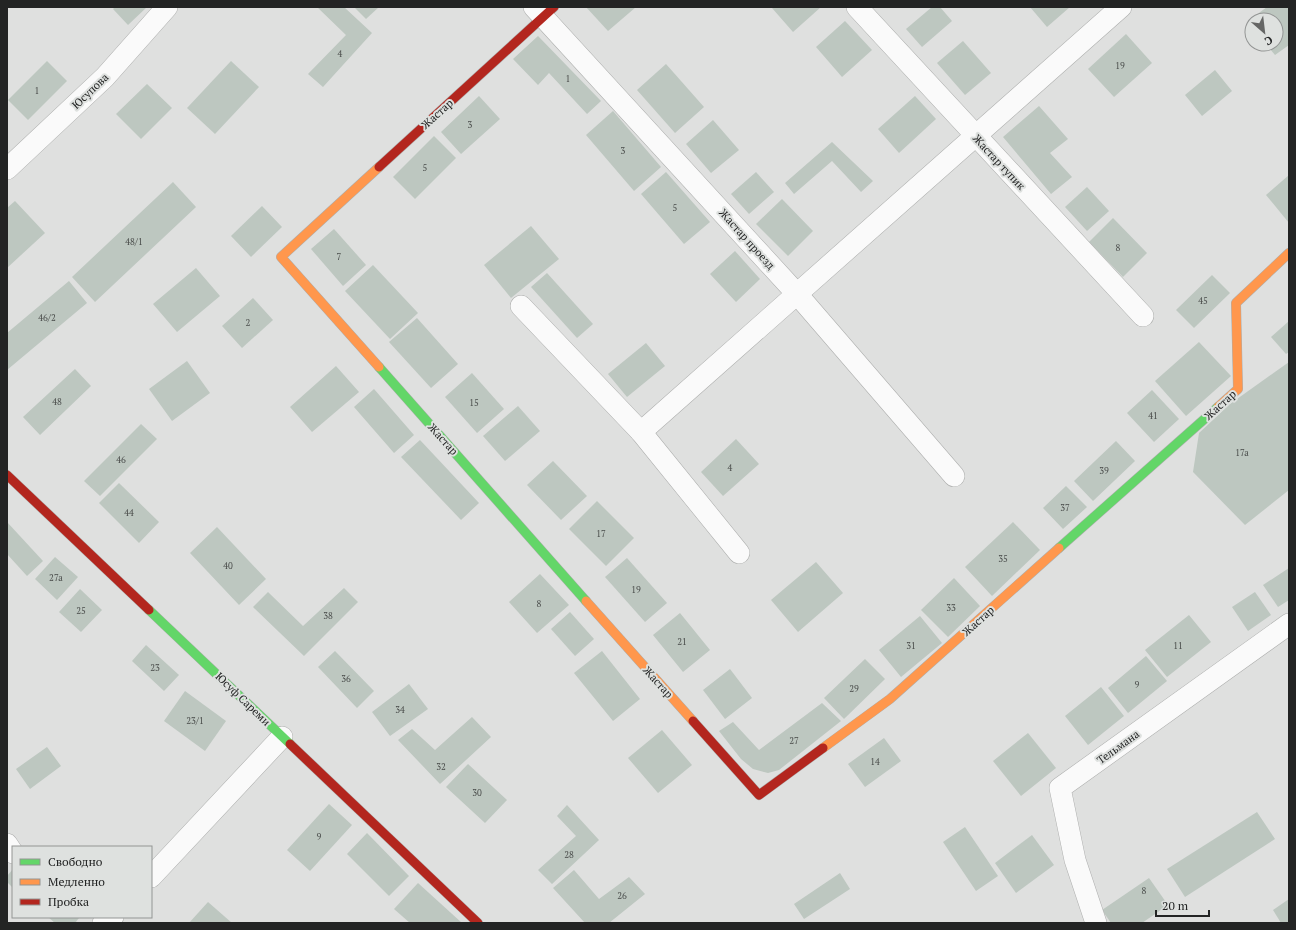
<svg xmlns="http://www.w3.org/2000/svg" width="1296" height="930" font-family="'PT Serif',serif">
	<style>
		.building { fill: #bdc7c0 }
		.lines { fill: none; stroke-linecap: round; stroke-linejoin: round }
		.street-casing { stroke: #adaead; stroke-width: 22 }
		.fast-casing { stroke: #adaead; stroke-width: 10 }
		.slow-casing { stroke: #adaead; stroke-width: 10 }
		.jam-casing { stroke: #adaead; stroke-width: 10 }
		.street { stroke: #fafafa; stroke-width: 21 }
		.fast { stroke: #63d668; stroke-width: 9 }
		.slow { stroke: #ff974d; stroke-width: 9 }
		.jam { stroke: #b3261e; stroke-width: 9 }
		.labels { text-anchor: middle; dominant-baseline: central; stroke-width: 4; stroke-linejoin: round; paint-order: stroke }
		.number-label { font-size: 9px; fill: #4a4d4b }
		.street-label { font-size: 11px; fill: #232424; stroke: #dee1df }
	</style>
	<rect width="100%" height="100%" fill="#dfe0df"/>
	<!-- building -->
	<g class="building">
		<polygon points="115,7 147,7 128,25 113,9"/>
		<polygon points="317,7 344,7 372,33 323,87 308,74 346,35"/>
		<polygon points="354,7 379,7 366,19"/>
		<polygon points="586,7 636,7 608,31"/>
		<polygon points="773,7 821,7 793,32 772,8"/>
		<polygon points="932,7 940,7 952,21 922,47 906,29"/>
		<polygon points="1030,7 1070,7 1047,27"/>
		<polygon points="1267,7 1289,7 1289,45 1275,55 1266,44 1276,44 1276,20 1252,20 1252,26 1248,21"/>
		<polygon points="845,21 872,50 842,77 816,47"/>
		<polygon points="1126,34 1152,63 1114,97 1088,69"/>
		<polygon points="538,36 601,101 587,114 549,73 538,85 513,59"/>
		<polygon points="963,41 991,73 965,95 937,63"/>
		<polygon points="47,61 67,81 28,120 8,100"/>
		<polygon points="231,61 259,87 215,134 187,108"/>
		<polygon points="666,64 704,107 675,133 637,90"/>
		<polygon points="1215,70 1232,91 1202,116 1185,95"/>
		<polygon points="147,84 172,108 141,139 116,114"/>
		<polygon points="479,96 500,119 461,154 441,132"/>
		<polygon points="915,96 936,119 899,153 878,129"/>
		<polygon points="1039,106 1068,139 1050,153 1072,177 1051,194 1003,137"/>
		<polygon points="613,111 661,167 634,191 586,135"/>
		<polygon points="713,120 739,150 711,173 686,144"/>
		<polygon points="434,136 456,158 415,199 393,177"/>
		<polygon points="832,142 873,181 861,192 832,161 794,194 785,183"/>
		<polygon points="666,172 710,222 684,244 641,194"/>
		<polygon points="756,172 774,192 749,214 731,194"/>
		<polygon points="1289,175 1289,223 1266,195"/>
		<polygon points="173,182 196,207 95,302 72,277"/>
		<polygon points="1087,187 1109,211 1087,231 1065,207"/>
		<polygon points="782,199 813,231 788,256 756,224"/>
		<polygon points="15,201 45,233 7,268 7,208"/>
		<polygon points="262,206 282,227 251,257 231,236"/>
		<polygon points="1113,218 1147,253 1123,277 1089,242"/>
		<polygon points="531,226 559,259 511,298 484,265"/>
		<polygon points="334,229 366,265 343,286 311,249"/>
		<polygon points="735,251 760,279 736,302 710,274"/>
		<polygon points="373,265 418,313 390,339 345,291"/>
		<polygon points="196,268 220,296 177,332 153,304"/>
		<polygon points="547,273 593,324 577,338 531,287"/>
		<polygon points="1212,275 1230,293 1194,328 1176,310"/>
		<polygon points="69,281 87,303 7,370 7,333"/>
		<polygon points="253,298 273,320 242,348 222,326"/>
		<polygon points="417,318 458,364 431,388 389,342"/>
		<polygon points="1289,321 1289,352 1286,354 1271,337"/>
		<polygon points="1199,342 1231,376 1186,416 1155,381"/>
		<polygon points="646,343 665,366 627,397 608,374"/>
		<polygon points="187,361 210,393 172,421 149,389"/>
		<polygon points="1289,362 1289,490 1245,525 1193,472 1199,433 1230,404"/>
		<polygon points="336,366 359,392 312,432 290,407"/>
		<polygon points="75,369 91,386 40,435 23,417"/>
		<polygon points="472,373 504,409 477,433 445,397"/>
		<polygon points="374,389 414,435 394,453 354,407"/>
		<polygon points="1152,390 1179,419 1154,442 1127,413"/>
		<polygon points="518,406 540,431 505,461 483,436"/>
		<polygon points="141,424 157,439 100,496 84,481"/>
		<polygon points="736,439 759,464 723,496 701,472"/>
		<polygon points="420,440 479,503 461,520 401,457"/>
		<polygon points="1116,441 1135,461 1093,501 1074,481"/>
		<polygon points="553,461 587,496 561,520 527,485"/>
		<polygon points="119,483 159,522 139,543 99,503"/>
		<polygon points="1066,486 1087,507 1063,529 1043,508"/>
		<polygon points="597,501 634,538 606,566 569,529"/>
		<polygon points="7,522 43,561 27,576 7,554"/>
		<polygon points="1013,522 1040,550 992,596 965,567"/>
		<polygon points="217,527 266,579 239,605 190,553"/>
		<polygon points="55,557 78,577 57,600 35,579"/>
		<polygon points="627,558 667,603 645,622 605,577"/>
		<polygon points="816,562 843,593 798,632 771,600"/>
		<polygon points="1289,568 1289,600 1278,607 1263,585"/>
		<polygon points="540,574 569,605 537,633 509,602"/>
		<polygon points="954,578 980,606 948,637 921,610"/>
		<polygon points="344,588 358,602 304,656 253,607 268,592 303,626"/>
		<polygon points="80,589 102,610 81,632 59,612"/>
		<polygon points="1255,592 1271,615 1248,631 1232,607"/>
		<polygon points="570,612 594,639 575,656 551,629"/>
		<polygon points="680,613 710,650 683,672 653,635"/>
		<polygon points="1189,615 1211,642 1167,677 1145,650"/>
		<polygon points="920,616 942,643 901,677 879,650"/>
		<polygon points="146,645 179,675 164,691 132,661"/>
		<polygon points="335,651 374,691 357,708 318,667"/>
		<polygon points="602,651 640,699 613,721 574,673"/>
		<polygon points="1146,656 1167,681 1128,713 1108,688"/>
		<polygon points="865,659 885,679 844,719 824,698"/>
		<polygon points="730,669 752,698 725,719 703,690"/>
		<polygon points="409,684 428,709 390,736 372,712"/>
		<polygon points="1101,687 1124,716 1088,745 1065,716"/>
		<polygon points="185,691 226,721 205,751 164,721"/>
		<polygon points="822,703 841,721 779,770 768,773 753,769 741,759 719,731 733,722 759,750"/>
		<polygon points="472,717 491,737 440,784 398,740 412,729 435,750"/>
		<polygon points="662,730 692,765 658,793 628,758"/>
		<polygon points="1028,733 1056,768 1021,796 993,761"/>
		<polygon points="884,738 901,761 865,787 848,764"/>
		<polygon points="47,747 61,766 30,789 16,769"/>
		<polygon points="468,764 507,800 485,823 446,787"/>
		<polygon points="329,804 352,825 310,871 287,850"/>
		<polygon points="567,805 599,840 552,884 538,870 576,836 557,816"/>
		<polygon points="1257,812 1275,839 1185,897 1167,869"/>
		<polygon points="965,827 998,876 976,891 943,842"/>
		<polygon points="367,833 409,876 389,896 347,854"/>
		<polygon points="1032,835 1054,865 1016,893 995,863"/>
		<polygon points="13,869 13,888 7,882 7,876"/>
		<polygon points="574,870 599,899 629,877 645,894 609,923 585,923 553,888"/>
		<polygon points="840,873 850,889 804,919 794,904"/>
		<polygon points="1149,878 1168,905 1142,923 1111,923 1102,910"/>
		<polygon points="418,883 462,923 410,923 394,909"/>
		<polygon points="1289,899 1289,923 1281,923 1273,910"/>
		<polygon points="208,902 232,923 189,923"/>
		<polygon points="48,917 77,917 79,918 75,923 55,923"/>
	</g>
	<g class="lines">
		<!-- street casing -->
		<g class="street-casing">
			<g id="street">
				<polyline points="534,7 797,294 954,476"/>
				<polyline points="857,7 1143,316"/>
				<polyline points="7,169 105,77 167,7"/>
				<polyline points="521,306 641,432 739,553"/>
				<polyline points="641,432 1121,7"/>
				<polyline points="7,844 13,853"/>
				<polyline points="151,877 282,737"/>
				<polyline points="103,923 113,917"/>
				<polyline points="1096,923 1075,860 1060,788 1289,624"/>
			</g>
		</g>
		<!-- fast casing -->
		<g class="fast-casing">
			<g id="fast">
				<polyline points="379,367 586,601"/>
				<polyline points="1059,548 1218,407"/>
				<polyline points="149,610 290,744"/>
			</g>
		</g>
		<!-- slow casing -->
		<g class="slow-casing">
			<g id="slow">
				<polyline points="379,367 281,257 379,167"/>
				<polyline points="1218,407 1238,389 1236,303 1289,253"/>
				<polyline points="586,601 693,721"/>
				<polyline points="823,748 890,699 1059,548"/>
			</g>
		</g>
		<!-- jam casing -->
		<g class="jam-casing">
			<g id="jam">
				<polyline points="379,167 554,7"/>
				<polyline points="7,475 149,610"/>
				<polyline points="693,721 759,795 823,748"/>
				<polyline points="290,744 478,923"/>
			</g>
		</g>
		<!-- street -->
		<use href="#street" class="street"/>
		<!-- fast -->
		<use href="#fast" class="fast"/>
		<!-- slow -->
		<use href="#slow" class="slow"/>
		<!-- jam -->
		<use href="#jam" class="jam"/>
	</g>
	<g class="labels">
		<!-- number labels -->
		<g class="number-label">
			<text x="340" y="54">4</text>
			<text x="1120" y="66">19</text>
			<text x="568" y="79">1</text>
			<text x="37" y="91">1</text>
			<text x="470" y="125">3</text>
			<text x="623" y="151">3</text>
			<text x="425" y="168">5</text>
			<text x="675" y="208">5</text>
			<text x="134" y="242">48/1</text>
			<text x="1118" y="248">8</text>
			<text x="339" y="257">7</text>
			<text x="1203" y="301">45</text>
			<text x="47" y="318">46/2</text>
			<text x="248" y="323">2</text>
			<text x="57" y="402">48</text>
			<text x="474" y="403">15</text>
			<text x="1153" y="416">41</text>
			<text x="1242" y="453">17a</text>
			<text x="121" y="460">46</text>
			<text x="730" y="468">4</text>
			<text x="1104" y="471">39</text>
			<text x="1065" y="508">37</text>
			<text x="129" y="513">44</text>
			<text x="601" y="534">17</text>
			<text x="1003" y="559">35</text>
			<text x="228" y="566">40</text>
			<text x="56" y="578">27а</text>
			<text x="636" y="590">19</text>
			<text x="539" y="604">8</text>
			<text x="951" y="608">33</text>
			<text x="81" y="611">25</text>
			<text x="328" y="616">38</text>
			<text x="682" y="642">21</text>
			<text x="911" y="646">31</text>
			<text x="1178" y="646">11</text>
			<text x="155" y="668">23</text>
			<text x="346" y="679">36</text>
			<text x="1137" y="685">9</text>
			<text x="854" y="689">29</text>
			<text x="400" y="710">34</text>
			<text x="195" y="721">23/1</text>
			<text x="794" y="741">27</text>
			<text x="875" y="762">14</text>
			<text x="441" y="767">32</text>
			<text x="477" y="793">30</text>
			<text x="319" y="837">9</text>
			<text x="569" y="855">28</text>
			<text x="1144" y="891">8</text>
			<text x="622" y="896">26</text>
		</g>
		<!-- street labels -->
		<g class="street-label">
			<text transform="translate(90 91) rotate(-44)">Юсупова</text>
			<text transform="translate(437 114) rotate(-42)">Жастар</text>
			<text transform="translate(999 162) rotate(47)">Жастар тупик</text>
			<text transform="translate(747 239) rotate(48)">Жастар проезд</text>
			<text transform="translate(1220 405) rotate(-42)">Жастар</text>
			<text transform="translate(443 439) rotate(48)">Жастар</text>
			<text transform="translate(978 621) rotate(-42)">Жастар</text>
			<text transform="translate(658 682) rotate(48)">Жастар</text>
			<text transform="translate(243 699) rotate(44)">Юсуф Сареми</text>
			<text transform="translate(1118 747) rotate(-36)">Тельмана</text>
		</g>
	</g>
	<!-- border -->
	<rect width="1296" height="930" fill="none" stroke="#232424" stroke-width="16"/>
	<!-- legend -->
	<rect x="12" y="846" width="140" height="72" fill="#dee1df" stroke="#939594"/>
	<rect x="20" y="859" width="20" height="6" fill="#63d668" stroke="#939594"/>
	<text x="48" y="866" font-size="12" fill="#232424">Свободно</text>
	<rect x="20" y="879" width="20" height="6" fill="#ff974d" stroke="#939594"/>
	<text x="48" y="886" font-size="12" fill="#232424">Медленно</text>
	<rect x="20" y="899" width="20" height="6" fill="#b3261e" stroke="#939594"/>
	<text x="48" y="906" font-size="12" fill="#232424">Пробка</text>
	<!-- north arrow -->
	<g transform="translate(1264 32) rotate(152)"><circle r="19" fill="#dee1df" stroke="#939594"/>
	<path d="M0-3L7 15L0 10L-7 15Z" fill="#656665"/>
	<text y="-6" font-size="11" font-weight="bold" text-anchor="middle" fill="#232424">С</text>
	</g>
	<!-- scale -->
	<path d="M1156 910v6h53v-6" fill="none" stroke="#232424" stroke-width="2"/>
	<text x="1162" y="910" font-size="12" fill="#232424" stroke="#dee1df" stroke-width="3" paint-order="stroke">20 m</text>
</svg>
